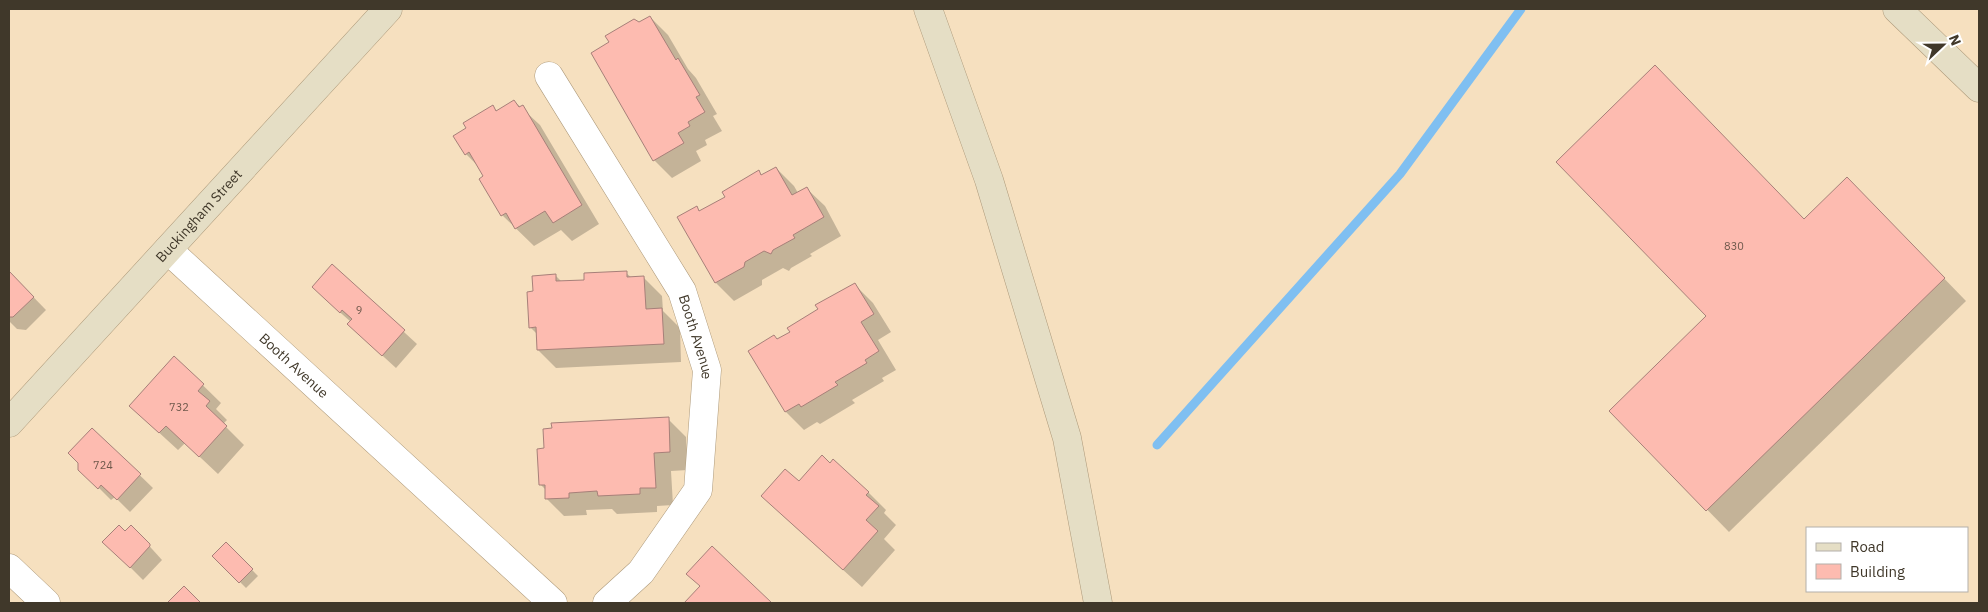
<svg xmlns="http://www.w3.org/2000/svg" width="1988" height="612" font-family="'IBM Plex Sans',sans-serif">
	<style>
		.shadow { fill: #0003 }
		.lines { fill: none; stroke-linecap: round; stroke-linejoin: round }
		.stream { stroke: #7fbff1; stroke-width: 9 }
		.building { fill: #fdbbb0; stroke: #a78079 }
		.minor-casing { stroke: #ae9a7b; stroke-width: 29 }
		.secondary-casing { stroke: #ae9a7b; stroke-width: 29 }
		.minor { stroke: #fff; stroke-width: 28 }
		.secondary { stroke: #e5dec5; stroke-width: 28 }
		.labels { text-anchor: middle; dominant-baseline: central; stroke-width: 5; stroke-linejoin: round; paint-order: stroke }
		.number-label { font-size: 11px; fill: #6f594c }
		.street-label { font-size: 14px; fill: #40382a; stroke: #fff }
	</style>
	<rect width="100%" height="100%" fill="#f6e0bf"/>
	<!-- shadow -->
	<g class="shadow">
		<polygon points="650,17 668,35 688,69 696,78 717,114 713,116 722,131 705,140 707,145 696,151 701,161 672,178 654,160 639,24"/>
		<polygon points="514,101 540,125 599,224 572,241 561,230 534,246 502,215 485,177 481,169 466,154 467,129 493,107 497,111"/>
		<polygon points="776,168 794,186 798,193 806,188 825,206 841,236 810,254 812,256 791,268 789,271 783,268 762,280 762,285 734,301 716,283 679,218 697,208 700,212 726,197 758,172 762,176"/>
		<polygon points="1869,201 1966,301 1729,532 1611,411"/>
		<polygon points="332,266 417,344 396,368 362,337 351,322 326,300"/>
		<polygon points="9,272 46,310 26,330 17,329 9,321"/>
		<polygon points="626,273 632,278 644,278 662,296 663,311 680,328 681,362 556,368 538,350 538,335 530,327 556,276 562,282 586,281"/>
		<polygon points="855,285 873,303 891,332 878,340 896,370 882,378 884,381 852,400 855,403 820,424 817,422 804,430 786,412 750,351 778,340 792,332"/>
		<polygon points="174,357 221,403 216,409 227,420 223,424 244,445 218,474 185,443 178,450 130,406"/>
		<polygon points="668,419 686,437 688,470 671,471 673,505 657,506 657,512 617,514 612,509 586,510 587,515 564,516 546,498 546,490 540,484"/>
		<polygon points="92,429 153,488 130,512 115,497 111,500 80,469"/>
		<polygon points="831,464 868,492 886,510 884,513 896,525 884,539 895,550 862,587 781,514 799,483"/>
		<polygon points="125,532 143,539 162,560 143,580 117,554"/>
		<polygon points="226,543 258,576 246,588 214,556"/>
		<polygon points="712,548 770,603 685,603 701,587"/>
	</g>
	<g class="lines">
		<!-- stream -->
		<polyline class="stream" points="1157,445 1400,174 1521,9"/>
	</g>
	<!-- building -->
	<g class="building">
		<polygon points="650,16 676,60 678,58 700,95 696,97 705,112 688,122 690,126 678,133 684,143 653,161 591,53 609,42 605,36 634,19 639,22"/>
		<polygon points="1655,65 1804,219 1847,177 1945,278 1706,511 1609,411 1706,316 1556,162"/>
		<polygon points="514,100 519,107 523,105 582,205 553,223 545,211 515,229 506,213 501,216 479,179 483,176 469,152 465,155 453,136 466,128 463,123 493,105 496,111"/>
		<polygon points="776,167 792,195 807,187 824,217 793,235 795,238 773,250 771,254 764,251 745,262 744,267 715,283 677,217 697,206 699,211 725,197 722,192 759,170 761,175"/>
		<polygon points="332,264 405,330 382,356 347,324 352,319 342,310 340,313 312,287"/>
		<polygon points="9,271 34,297 13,317 9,317"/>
		<polygon points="627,271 627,277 644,276 646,309 662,308 664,344 537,350 536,327 529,328 527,292 533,291 532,276 556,274 556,281 584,280 584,273"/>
		<polygon points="855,283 874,314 861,322 879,351 865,360 867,363 835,382 838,385 801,407 799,404 785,412 748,351 774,335 777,339 790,332 787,328 818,309 815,305"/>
		<polygon points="174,356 204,384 198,391 210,401 206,406 227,426 199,457 166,426 159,433 129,406"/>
		<polygon points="669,417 670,452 654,453 656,488 640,488 640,494 598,496 597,491 569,493 569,498 545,499 545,485 539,485 537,449 544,448 543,429 552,428 551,423"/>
		<polygon points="92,428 141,474 117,500 101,485 98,489 78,470 78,463 68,453"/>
		<polygon points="822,455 830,463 833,459 869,492 866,495 879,506 866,520 878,531 843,570 761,496 785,469 799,481"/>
		<polygon points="119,525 125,531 131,525 150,544 150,546 130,568 102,542"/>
		<polygon points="226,542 253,569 239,583 212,556"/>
		<polygon points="712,546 772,603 684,603 700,586 686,574"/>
		<polygon points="184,586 201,603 167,603"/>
	</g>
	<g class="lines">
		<!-- minor casing -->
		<g class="minor-casing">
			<g id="minor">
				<path id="s1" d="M549 76 682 291 707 370 698 490 641 572 607 603"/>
				<path id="s2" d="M168 250 553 603"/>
				<polyline points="9,568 46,603"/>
			</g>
		</g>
		<!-- secondary casing -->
		<g class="secondary-casing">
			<g id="secondary">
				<polyline points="928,9 989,180 1067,438 1098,603"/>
				<polyline points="1897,9 1979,88"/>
				<path id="s3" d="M9 423 388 9"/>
			</g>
		</g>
		<!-- minor -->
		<use href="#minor" class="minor"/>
		<!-- secondary -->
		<use href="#secondary" class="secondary"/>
	</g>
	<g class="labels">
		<!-- number labels -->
		<g class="number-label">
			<text x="1734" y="246">830</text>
			<text x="359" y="310">9</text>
			<text x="179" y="407">732</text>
			<text x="103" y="465">724</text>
		</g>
		<!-- street labels -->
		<g class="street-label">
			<text stroke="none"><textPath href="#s3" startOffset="281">Buckingham Street</textPath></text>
			<text stroke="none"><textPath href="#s1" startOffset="301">Booth Avenue</textPath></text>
			<text stroke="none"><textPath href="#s2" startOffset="171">Booth Avenue</textPath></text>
		</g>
	</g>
	<!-- border -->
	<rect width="1988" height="612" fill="none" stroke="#40382a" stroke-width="20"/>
	<!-- legend -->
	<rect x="1806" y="527" width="162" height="65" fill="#ffffff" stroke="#b3afaa"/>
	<rect x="1816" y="543" width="25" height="8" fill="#e5dec5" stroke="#b3afaa"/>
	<text x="1850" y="552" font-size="15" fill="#40382a">Road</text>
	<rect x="1816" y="564" width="25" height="15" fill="#fdbbb0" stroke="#b3afaa"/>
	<text x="1850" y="577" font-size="15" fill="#40382a">Building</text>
	<!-- north arrow -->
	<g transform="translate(1943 45) rotate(68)" stroke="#ffffff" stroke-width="4" paint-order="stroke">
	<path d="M0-4L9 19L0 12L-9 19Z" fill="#40382a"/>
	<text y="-8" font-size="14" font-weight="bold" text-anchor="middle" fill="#40382a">N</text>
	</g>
</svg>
